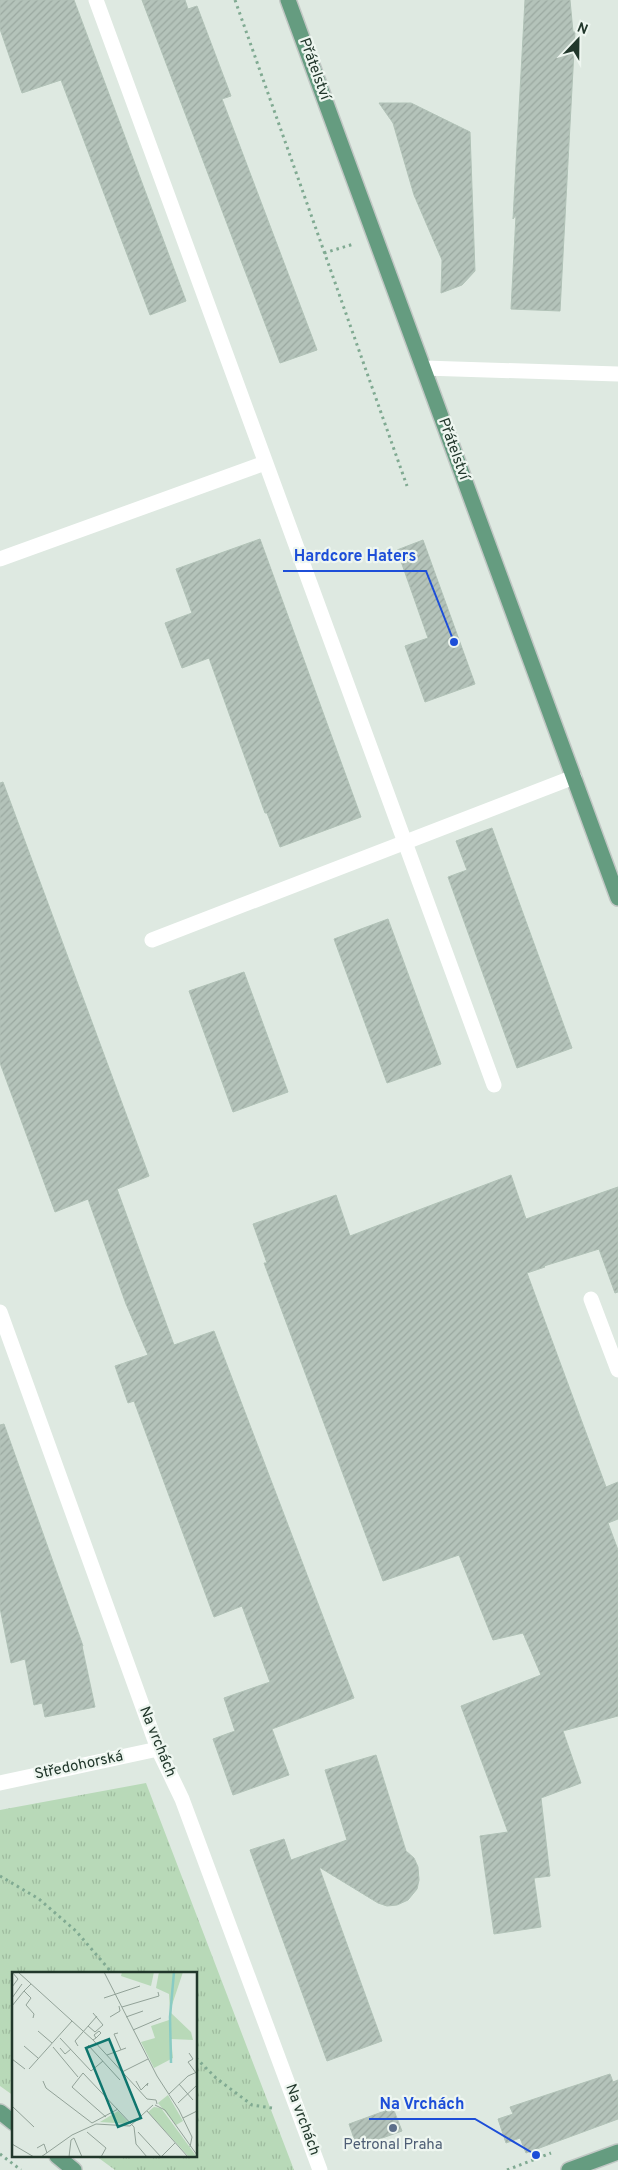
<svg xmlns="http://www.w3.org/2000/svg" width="618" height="2170" font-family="Overpass,sans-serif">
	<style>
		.park { fill: url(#park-tufts) }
		.building { fill: url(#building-hatch); stroke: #b1c2b7 }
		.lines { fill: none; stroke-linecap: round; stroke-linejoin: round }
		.major-casing { stroke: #c1c7c4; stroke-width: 18 }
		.path { stroke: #80aa92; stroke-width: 3; stroke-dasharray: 2.5 4; stroke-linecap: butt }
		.minor { stroke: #fff; stroke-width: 15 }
		.major { stroke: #659c80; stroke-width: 15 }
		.service-dot { fill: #5c6f8a; stroke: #eef6f0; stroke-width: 2 }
		.labels { text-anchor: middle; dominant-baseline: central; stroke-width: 4.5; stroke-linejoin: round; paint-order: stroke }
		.street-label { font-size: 15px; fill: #21372b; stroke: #eef6f0 }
		.service-label { font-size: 15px; fill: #4e5e75; stroke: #eef6f0 }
		.inset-river { fill: none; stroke: #89cbc4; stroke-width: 2.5 }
		.inset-road { fill: none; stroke: #92a298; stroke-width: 1 }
		.view { fill: #0f766e; fill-opacity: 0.15; stroke: #0f766e; stroke-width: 2.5 }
		.inset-edge { fill: none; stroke: #21372b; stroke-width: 2.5 }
		.leader { fill: none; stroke: #1d4ed8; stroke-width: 2 }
		.callout-dot { fill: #1d4ed8; stroke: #eef6f0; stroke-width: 2 }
		.callout-label { font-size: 16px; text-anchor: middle; font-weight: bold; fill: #1d4ed8; stroke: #eef6f0; stroke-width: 4.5; stroke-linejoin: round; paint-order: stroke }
	</style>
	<defs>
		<pattern id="park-tufts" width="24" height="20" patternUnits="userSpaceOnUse" patternTransform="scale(1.25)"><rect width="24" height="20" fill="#b8d9b8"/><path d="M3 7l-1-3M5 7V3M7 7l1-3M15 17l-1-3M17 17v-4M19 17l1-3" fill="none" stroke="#9ebb9e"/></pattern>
		<pattern id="building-hatch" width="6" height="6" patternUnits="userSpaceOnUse" patternTransform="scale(1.25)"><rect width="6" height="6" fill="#b4c3ba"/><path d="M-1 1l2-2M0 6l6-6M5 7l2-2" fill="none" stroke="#9aa8a0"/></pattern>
	</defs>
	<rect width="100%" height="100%" fill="#dee9e1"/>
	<!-- park -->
	<polygon class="park" points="146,1783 294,2170 115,2170 96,2156 196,2156 196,1974 14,1974 14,2096 0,2086 0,1810"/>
	<!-- building -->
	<g class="building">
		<polygon points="0,0 74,0 186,301 150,315 61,80 22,93 0,29"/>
		<polygon points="142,0 185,0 188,9 197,6 231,96 222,99 317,350 280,363"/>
		<polygon points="525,0 570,0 573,32 575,32 560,311 511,309 516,215 513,219"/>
		<polygon points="379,103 411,103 470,132 475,271 462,285 441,293 442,260 414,195 393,123"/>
		<polygon points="260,539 361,817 280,847 267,813 265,813 209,658 182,668 165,623 192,613 176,569"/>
		<polygon points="423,540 475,684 425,702 405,646 428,638 397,550"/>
		<polygon points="3,782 149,1176 117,1189 174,1345 214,1331 354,1698 272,1729 289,1775 233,1795 213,1739 235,1731 224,1698 270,1682 242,1606 214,1617 134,1401 128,1403 115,1366 148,1355 126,1304 88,1199 55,1212 0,1063 0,783"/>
		<polygon points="492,828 572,1048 517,1068 448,877 467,870 456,841"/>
		<polygon points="388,919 441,1064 387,1083 334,939"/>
		<polygon points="244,972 288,1092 233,1112 189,991"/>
		<polygon points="511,1175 526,1219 618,1187 618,1292 615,1293 599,1249 544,1266 545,1267 527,1273 606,1487 618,1482 618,1519 608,1523 618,1550 618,1716 563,1731 581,1783 541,1798 550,1876 534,1878 541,1927 494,1934 480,1836 508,1832 461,1706 541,1675 523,1633 493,1640 459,1555 383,1581 264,1263 267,1263 253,1224 336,1195 350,1236"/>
		<polygon points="4,1424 83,1646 82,1646 95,1707 45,1717 42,1703 34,1705 25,1659 11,1663 0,1608 0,1425"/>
		<polygon points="376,1755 406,1851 414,1858 418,1867 419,1880 417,1889 408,1900 397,1905 387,1906 378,1903 319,1867 382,2041 327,2061 250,1850 284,1839 291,1860 347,1840 325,1770"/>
		<polygon points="610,2074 613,2082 618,2080 618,2119 526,2153 520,2138 506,2143 498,2119 513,2114 510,2107"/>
		<polygon points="393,2108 402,2131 357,2147 349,2124"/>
	</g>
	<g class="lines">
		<!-- major casing -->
		<g class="major-casing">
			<g id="major">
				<polyline points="288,0 618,898"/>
				<polyline points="0,2112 14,2123"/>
				<polyline points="57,2156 74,2170"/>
				<polyline points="569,2170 618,2152"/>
			</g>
		</g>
		<!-- path -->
		<g class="path">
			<polyline points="235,0 407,486"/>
			<polyline points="324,253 354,244"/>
			<polyline points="0,1876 39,1899 76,1931 113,1974"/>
			<polyline points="196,2058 216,2078 252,2105 272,2108"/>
			<polyline points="0,2154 21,2170"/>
			<polyline points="507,2170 551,2153"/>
		</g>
		<!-- minor -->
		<g class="minor">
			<polyline points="96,0 494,1085"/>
			<polyline points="424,368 618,374"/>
			<polyline points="0,559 265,463"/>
			<polyline points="152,940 574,777"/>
			<polyline points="591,1299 618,1370"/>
			<polyline points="0,1312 158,1749 182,1799 320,2170"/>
			<polyline points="0,1783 158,1749"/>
		</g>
		<!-- major -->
		<use href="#major" class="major"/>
	</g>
	<!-- markers -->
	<circle class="service-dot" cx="393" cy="2128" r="5"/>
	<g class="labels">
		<!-- street labels -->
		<g class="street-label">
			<text transform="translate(314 69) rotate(70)">Přátelství</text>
			<text transform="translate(453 449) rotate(70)">Přátelství</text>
			<text transform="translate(157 1742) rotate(68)">Na vrchách</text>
			<text transform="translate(79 1766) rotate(-12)">Středohorská</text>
			<text transform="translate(302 2120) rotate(70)">Na vrchách</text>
		</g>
		<!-- service labels -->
		<g class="service-label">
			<text x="393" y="2145">Petronal Praha</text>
		</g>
	</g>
	<!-- overview -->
	<g transform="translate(12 1972)">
		<rect width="185" height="185" fill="#dee9e1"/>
		<path d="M110 0H142L139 14 109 4ZM147 0H171L158 39 157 22 144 16ZM156 123 171 149 164 153 146 131Z" fill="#b8d9b8"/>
		<path d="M158 40 179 60 181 68 159 67 161 86 142 96 129 70 143 66 139 54 157 48Z" fill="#b8d9b8"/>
		<path d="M142 135 149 136 185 185H177L136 140ZM106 139 118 152 88 150Z" fill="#b8d9b8"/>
		<path class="inset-river" d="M159 91 158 45 162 0"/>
		<path class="inset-road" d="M0 0 6 7 0 15M6 0 81 68 135 127 144 128 145 132M92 0 145 104 167 138 180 165 178 175M19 12 12 19 19 26 14 33 22 42 21 46M0 26 10 12M92 26 128 14M0 34 12 19M110 35 147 24 146 20M98 45 108 39 107 34M114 45 131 39M76 54 83 60 91 53 81 41M121 58 149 46M26 59 40 71M106 61 102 62 109 78M48 66 79 99 91 89M81 68 84 66 89 61 87 59 82 63 84 66M76 73 108 108M12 74 26 86M66 74 63 69 85 44M41 75 66 105M48 76 53 82 59 77M177 81 181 87 176 90 184 101M95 83 114 76M0 87 13 97M17 97 60 49M110 100 136 87M31 109 34 116 80 151 106 137M124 109 129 118 136 111 135 114M167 112 181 128M157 122 176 104 185 100M166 131 184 114M143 133 153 138 185 183M1 135 22 155M135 139 176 185M94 145 60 115 71 101 122 155 124 172 135 185M171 146 185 139M75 160 94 176 89 185M126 160 149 185M62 166 70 185M0 172 22 185M25 176 32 172 35 181M29 185 60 163 84 152 118 154 141 133M57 185 59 168 62 166M149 185 163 171"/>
		<path class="view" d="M97 67 129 146 106 155 74 76Z"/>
		<rect width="185" height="185" class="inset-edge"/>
	</g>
	<!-- callouts -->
	<path class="leader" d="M454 642L426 571H283M536 2155L475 2119H369"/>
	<g class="callout-dot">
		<circle cx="454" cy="642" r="5"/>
		<circle cx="536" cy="2155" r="5"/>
	</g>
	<g class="callout-label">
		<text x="355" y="561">Hardcore Haters</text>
		<text x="422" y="2109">Na Vrchách</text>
	</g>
	<!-- north arrow -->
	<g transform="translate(578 40) rotate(22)" stroke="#eef6f0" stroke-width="4" paint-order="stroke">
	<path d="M0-4L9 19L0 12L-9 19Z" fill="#21372b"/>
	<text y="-8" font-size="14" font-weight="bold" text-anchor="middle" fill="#21372b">N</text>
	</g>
</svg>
